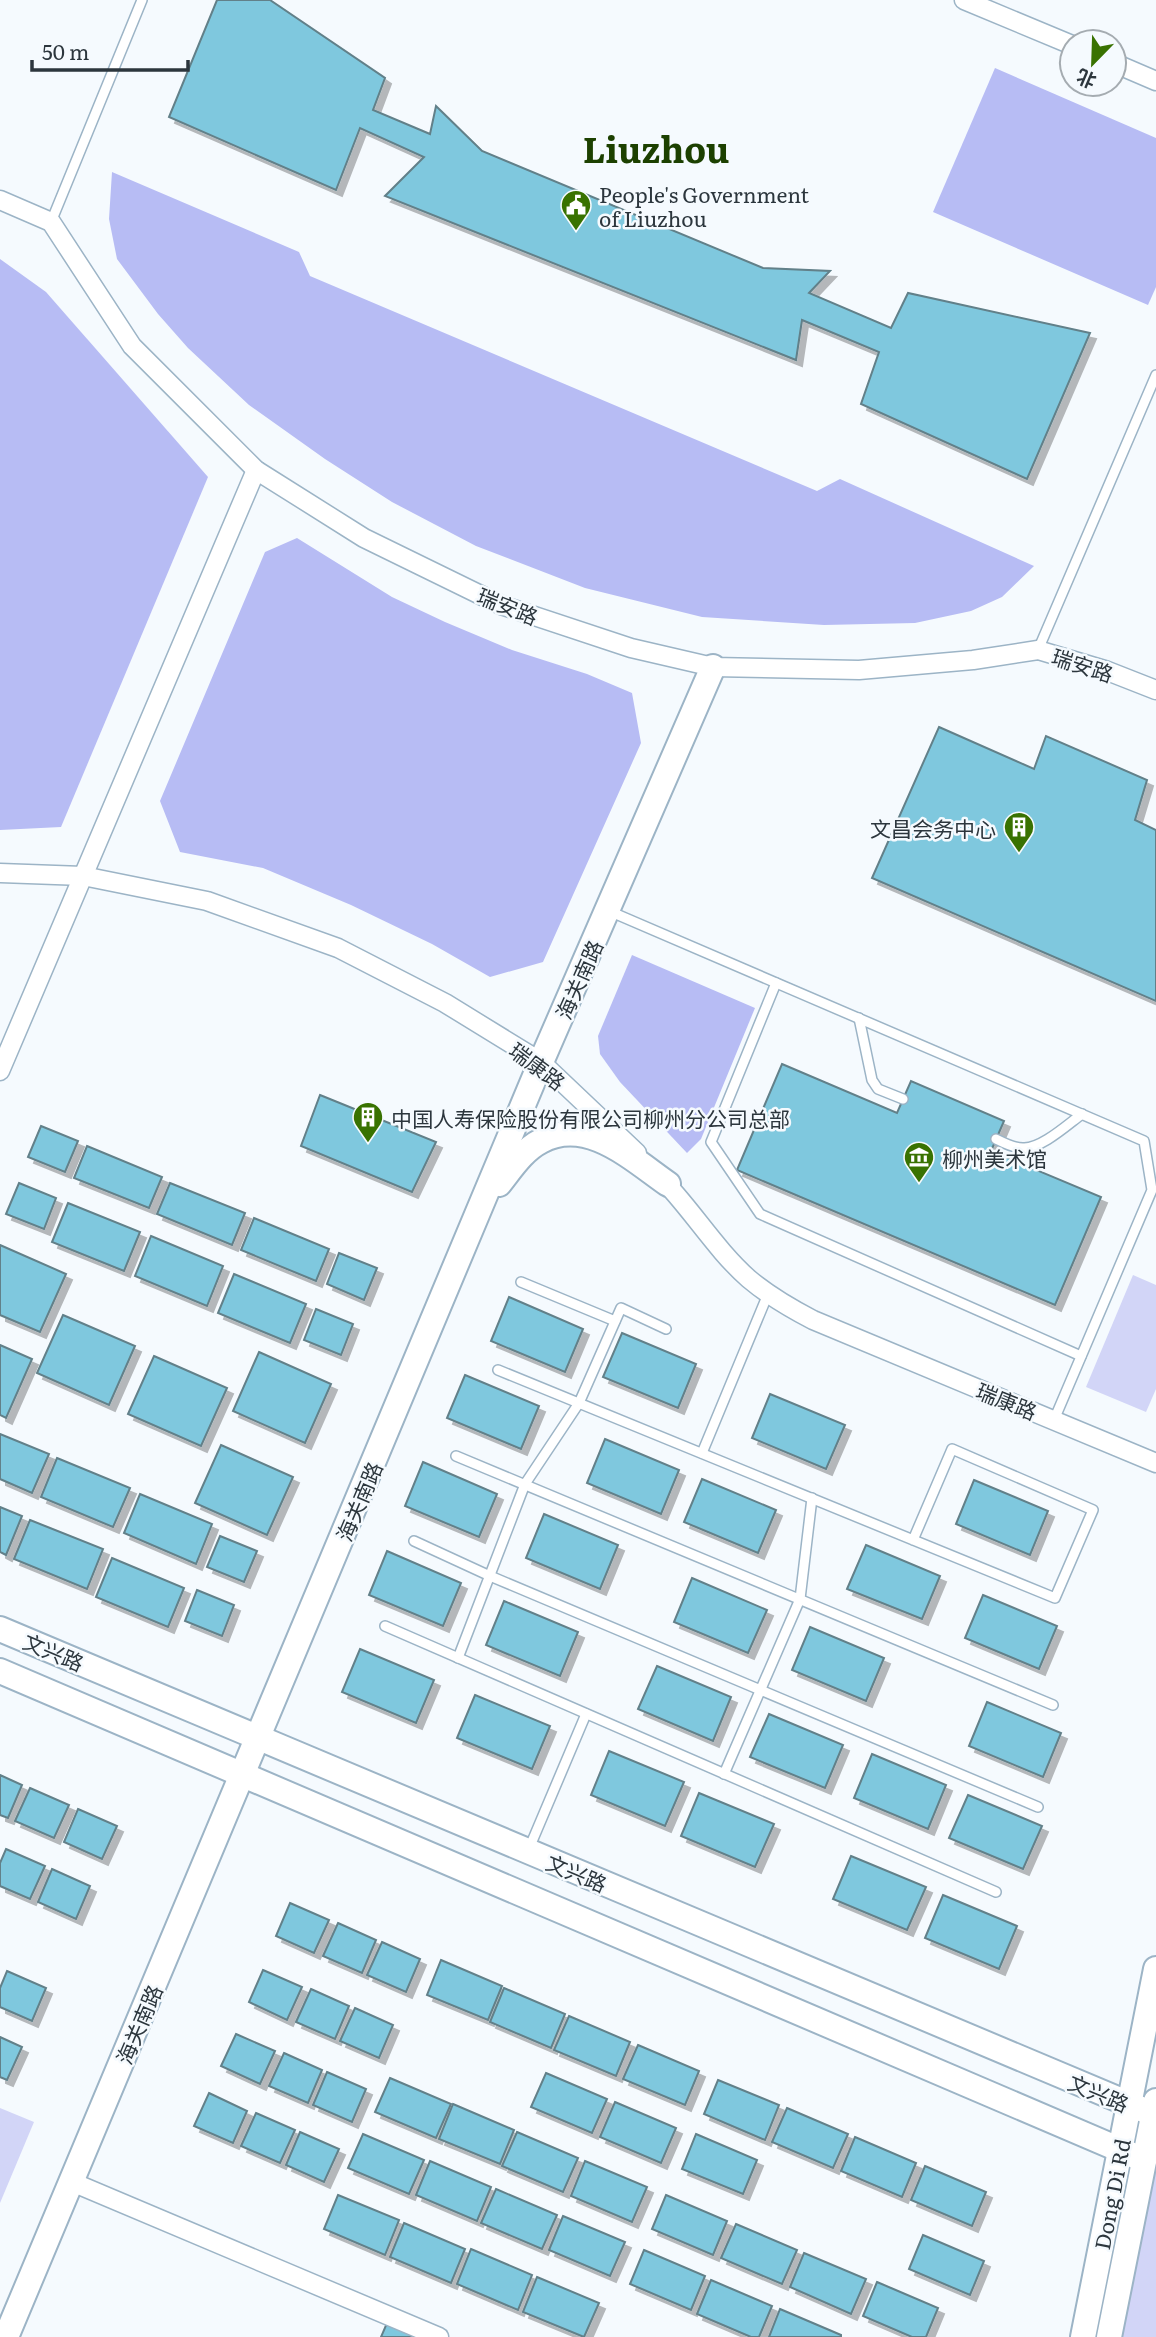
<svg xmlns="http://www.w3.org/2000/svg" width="1156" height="2337" font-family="Literata,'Noto Sans SC',serif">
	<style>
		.green { fill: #d2d5f7 }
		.forest { fill: #b7bcf4 }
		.building { fill: #7fc8de; stroke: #628089; stroke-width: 2; filter: url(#shadow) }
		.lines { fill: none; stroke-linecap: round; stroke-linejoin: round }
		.lane-casing { stroke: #9cb4c6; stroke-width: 12 }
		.street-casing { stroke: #9cb4c6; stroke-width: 21 }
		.secondary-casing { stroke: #9cb4c6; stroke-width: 28 }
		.lane { stroke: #fff; stroke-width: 9 }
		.street { stroke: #fff; stroke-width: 18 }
		.secondary { stroke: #fff; stroke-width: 24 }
		.labels { text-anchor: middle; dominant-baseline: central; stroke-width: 5; stroke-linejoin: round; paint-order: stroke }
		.poi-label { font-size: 21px; fill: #2c363d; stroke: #f5fafe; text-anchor: start }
		.street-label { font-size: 21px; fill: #2c363d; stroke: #f5fafe }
		.town-label { font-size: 35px; font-weight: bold; fill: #1c4000; stroke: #f5fafe }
	</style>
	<defs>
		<filter id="shadow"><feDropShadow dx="6" dy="6" stdDeviation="0" flood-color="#0004"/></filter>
	</defs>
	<rect width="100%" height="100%" fill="#f5fafe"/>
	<!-- green -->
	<g class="green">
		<polygon points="1133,1275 1156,1285 1156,1389 1146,1412 1086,1387"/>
		<polygon points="1156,2101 1156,2337 1109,2337"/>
		<polygon points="0,2108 34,2122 0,2203"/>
	</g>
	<!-- forest -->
	<g class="forest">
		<polygon points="995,68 1156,138 1156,287 1148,305 933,212"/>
		<polygon points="112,172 299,252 310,276 817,491 840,479 1034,566 1002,597 971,611 915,623 824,625 702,617 585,588 476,546 392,502 325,459 249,405 188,348 158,314 117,259 109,219"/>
		<polygon points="0,259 46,292 208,477 61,827 0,830"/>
		<polygon points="297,538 392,597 445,622 512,650 587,674 632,693 641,743 543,962 490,977 432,944 351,905 263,868 180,852 160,801 265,552"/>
		<polygon points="632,955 755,1008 701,1139 687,1153 620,1082 600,1054 598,1036"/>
	</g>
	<!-- building -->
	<g class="building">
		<polygon points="217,0 270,0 385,78 373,110 430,134 436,106 482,151 763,268 830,271 809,293 891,328 908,293 1090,333 1027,479 861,404 879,352 802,320 796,360 385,196 424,157 360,128 336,190 169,117"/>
		<polygon points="939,727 1034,769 1046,736 1147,780 1135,820 1156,830 1156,1001 872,878"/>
		<polygon points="782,1064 897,1113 911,1081 1004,1121 991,1151 1101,1197 1055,1305 737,1170"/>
		<polygon points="320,1095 436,1142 412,1192 301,1146"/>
		<polygon points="41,1126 78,1141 65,1172 28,1157"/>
		<polygon points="87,1146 162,1177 149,1208 74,1178"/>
		<polygon points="19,1183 56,1198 44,1229 6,1214"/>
		<polygon points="170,1183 245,1213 232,1245 157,1214"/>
		<polygon points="68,1203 140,1232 124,1271 52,1242"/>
		<polygon points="254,1218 329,1249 316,1281 241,1250"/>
		<polygon points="151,1236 223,1266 207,1306 135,1276"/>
		<polygon points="0,1245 66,1274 40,1332 0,1315"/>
		<polygon points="339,1253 377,1268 364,1300 327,1284"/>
		<polygon points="234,1274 306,1304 290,1343 218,1313"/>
		<polygon points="509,1297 583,1329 565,1372 491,1341"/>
		<polygon points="316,1309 353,1324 341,1355 304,1340"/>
		<polygon points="63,1315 135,1346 109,1405 37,1373"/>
		<polygon points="622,1333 696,1364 678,1408 603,1377"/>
		<polygon points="0,1345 32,1359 6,1418 0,1415"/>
		<polygon points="259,1352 331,1384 305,1443 233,1411"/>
		<polygon points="154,1356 227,1388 201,1446 128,1414"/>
		<polygon points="465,1375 539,1406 521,1449 447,1418"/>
		<polygon points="770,1394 845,1425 826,1469 752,1438"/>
		<polygon points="0,1434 49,1454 32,1493 0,1479"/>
		<polygon points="605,1439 679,1470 661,1514 587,1483"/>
		<polygon points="221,1445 293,1477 267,1535 195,1503"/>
		<polygon points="57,1458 130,1488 113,1527 41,1497"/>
		<polygon points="423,1462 497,1494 479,1537 405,1506"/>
		<polygon points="702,1479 776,1510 758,1553 684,1522"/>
		<polygon points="974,1480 1048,1511 1030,1555 956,1524"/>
		<polygon points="140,1494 212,1524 196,1564 124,1533"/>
		<polygon points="0,1507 22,1516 6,1555 0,1552"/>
		<polygon points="544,1514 618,1545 600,1589 526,1558"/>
		<polygon points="30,1520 103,1549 87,1589 14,1559"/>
		<polygon points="220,1536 257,1551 244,1582 207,1567"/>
		<polygon points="866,1545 940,1576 922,1619 847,1589"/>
		<polygon points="387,1551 461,1583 443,1626 369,1595"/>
		<polygon points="112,1558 184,1588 168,1627 96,1597"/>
		<polygon points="692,1578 767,1610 748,1653 674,1622"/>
		<polygon points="197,1590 234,1605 222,1636 185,1621"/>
		<polygon points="983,1595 1057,1626 1039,1669 965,1638"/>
		<polygon points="504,1601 578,1632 560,1676 486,1645"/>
		<polygon points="810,1627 884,1658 866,1701 792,1670"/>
		<polygon points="360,1649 434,1680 416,1723 342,1692"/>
		<polygon points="657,1666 731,1697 713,1741 638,1709"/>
		<polygon points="475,1695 550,1726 532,1769 457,1738"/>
		<polygon points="987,1702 1061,1733 1043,1777 969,1746"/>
		<polygon points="769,1714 843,1745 825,1788 750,1757"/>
		<polygon points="609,1751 684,1782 665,1826 591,1795"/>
		<polygon points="872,1754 946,1785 928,1829 854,1798"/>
		<polygon points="0,1775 22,1785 8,1818 0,1815"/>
		<polygon points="30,1788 69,1805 54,1838 15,1821"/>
		<polygon points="699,1793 774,1824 755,1867 681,1836"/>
		<polygon points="968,1795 1042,1826 1023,1869 949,1838"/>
		<polygon points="78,1809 117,1826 102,1859 64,1842"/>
		<polygon points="6,1849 45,1866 30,1899 0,1886 0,1863"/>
		<polygon points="851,1856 926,1887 907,1930 833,1899"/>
		<polygon points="52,1869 90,1886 76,1919 38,1902"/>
		<polygon points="943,1895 1017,1926 999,1969 925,1938"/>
		<polygon points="290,1903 329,1920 314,1953 276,1936"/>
		<polygon points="338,1923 376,1940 362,1973 323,1956"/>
		<polygon points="382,1942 420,1959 406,1992 367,1975"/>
		<polygon points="441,1960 502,1986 488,2020 427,1995"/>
		<polygon points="263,1970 302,1987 287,2020 249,2002"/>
		<polygon points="7,1971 46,1988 32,2021 0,2007 0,1988"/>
		<polygon points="504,1988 565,2014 551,2048 490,2022"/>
		<polygon points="311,1989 349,2006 335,2039 296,2022"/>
		<polygon points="355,2008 393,2025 379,2058 340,2041"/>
		<polygon points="569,2016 630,2042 616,2076 554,2050"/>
		<polygon points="236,2034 275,2051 260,2084 221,2066"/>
		<polygon points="0,2037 22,2047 7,2080 0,2077"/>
		<polygon points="638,2045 699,2071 685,2105 623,2079"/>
		<polygon points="284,2053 322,2070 308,2103 269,2086"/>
		<polygon points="327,2072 366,2089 352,2122 313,2105"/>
		<polygon points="546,2073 607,2099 592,2133 531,2107"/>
		<polygon points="390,2078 451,2104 436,2138 375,2112"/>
		<polygon points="718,2080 779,2105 765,2140 704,2114"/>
		<polygon points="209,2093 247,2111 233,2143 194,2126"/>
		<polygon points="615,2102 676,2128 661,2163 600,2137"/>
		<polygon points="453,2104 514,2130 500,2164 439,2139"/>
		<polygon points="787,2108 848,2134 833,2168 772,2142"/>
		<polygon points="256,2113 295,2130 280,2163 241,2146"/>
		<polygon points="300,2132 339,2149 324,2182 286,2165"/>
		<polygon points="517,2132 578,2158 563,2192 502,2166"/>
		<polygon points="363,2134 424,2160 409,2194 348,2168"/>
		<polygon points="696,2134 757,2160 743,2194 682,2169"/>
		<polygon points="855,2137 916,2163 902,2197 841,2171"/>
		<polygon points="430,2161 491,2187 477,2221 416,2195"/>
		<polygon points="585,2161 647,2187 632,2222 571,2196"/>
		<polygon points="925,2166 986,2192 972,2226 911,2200"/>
		<polygon points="496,2189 557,2215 542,2249 481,2223"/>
		<polygon points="338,2195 399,2220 385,2255 324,2229"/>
		<polygon points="666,2195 727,2221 713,2255 652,2229"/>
		<polygon points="563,2216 625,2242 610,2276 549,2250"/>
		<polygon points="404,2223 465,2249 451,2283 390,2257"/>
		<polygon points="736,2224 797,2250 782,2284 721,2258"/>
		<polygon points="923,2235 984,2261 970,2295 909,2269"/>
		<polygon points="471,2249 532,2275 518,2310 457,2284"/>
		<polygon points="644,2250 705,2276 691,2310 630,2284"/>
		<polygon points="804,2253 866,2279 851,2314 790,2287"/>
		<polygon points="537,2277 599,2303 584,2337 523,2312"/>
		<polygon points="711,2280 772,2306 759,2337 751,2337 697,2314"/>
		<polygon points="877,2282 938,2308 926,2337 912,2337 863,2316"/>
		<polygon points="780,2309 841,2335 841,2337 769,2337"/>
		<polygon points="387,2323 420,2337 381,2337"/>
	</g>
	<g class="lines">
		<!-- lane casing -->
		<g class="lane-casing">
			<g id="lane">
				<polyline points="51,222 142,0"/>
				<polyline points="1038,650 1156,375"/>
				<polyline points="609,911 1144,1141 1152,1190 1054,1420"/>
				<polyline points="776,983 711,1142 760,1214 1081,1356"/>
				<polyline points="859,1018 872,1080 878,1089 903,1099"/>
				<path d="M996 1139C1004 1143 1013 1148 1023 1148 1041 1149 1067 1125 1082 1114"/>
				<polyline points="521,1282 615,1321"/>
				<polyline points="498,1370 1055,1598 1093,1510 952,1449 913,1540"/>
				<polyline points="702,1453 768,1294"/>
				<polyline points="456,1456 1053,1705"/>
				<polyline points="414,1541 490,1576 1038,1807"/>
				<polyline points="385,1626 996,1892"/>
				<polyline points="458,1658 525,1484 579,1403 621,1308 666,1329"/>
				<polyline points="724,1774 800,1599 812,1498"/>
				<polyline points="528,1851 586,1714"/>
			</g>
		</g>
		<!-- street casing -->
		<g class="street-casing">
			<g id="street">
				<polyline points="964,0 1072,45"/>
				<polyline points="1114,63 1156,81"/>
				<polyline points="0,200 51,222 132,346 256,470 364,538 501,605 631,648 713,667 859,670 973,660 1038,650 1105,670 1156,690"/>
				<polyline points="0,873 83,876 207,901 338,948 445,1003 541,1062 637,1153"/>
				<polyline points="0,1071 256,470"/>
				<path d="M659 1176C691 1208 715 1249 749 1279 769 1296 790 1308 813 1320L1156 1463"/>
				<polyline points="72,2182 439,2337"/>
			</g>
		</g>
		<!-- secondary casing -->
		<g class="secondary-casing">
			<g id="secondary">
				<path d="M499 1184C511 1169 523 1150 541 1141 587 1116 632 1159 668 1184"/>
				<polyline points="0,1629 1153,2114"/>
				<polyline points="0,1671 1144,2160"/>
				<polyline points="6,2337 541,1062 713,667"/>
				<polyline points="1083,2337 1156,1969"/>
				<polyline points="1109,2337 1156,2101"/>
			</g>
		</g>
		<!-- lane -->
		<use href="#lane" class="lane"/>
		<!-- street -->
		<use href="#street" class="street"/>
		<!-- secondary -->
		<use href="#secondary" class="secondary"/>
	</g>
	<!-- icons -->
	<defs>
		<g id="civic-pin" transform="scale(1.575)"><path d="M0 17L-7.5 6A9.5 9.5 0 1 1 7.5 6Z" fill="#397201" stroke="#f5fafe"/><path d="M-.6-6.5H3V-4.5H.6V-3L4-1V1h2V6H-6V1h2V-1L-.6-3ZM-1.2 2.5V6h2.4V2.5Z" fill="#fff"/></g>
		<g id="building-pin" transform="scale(1.575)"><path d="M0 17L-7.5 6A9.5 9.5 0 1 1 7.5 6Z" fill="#397201" stroke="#f5fafe"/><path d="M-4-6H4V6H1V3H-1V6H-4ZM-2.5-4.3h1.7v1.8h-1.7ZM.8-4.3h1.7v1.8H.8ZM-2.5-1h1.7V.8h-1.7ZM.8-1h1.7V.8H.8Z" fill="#fff"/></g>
		<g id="museum-pin" transform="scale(1.575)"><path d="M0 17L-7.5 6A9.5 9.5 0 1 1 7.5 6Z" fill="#397201" stroke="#f5fafe"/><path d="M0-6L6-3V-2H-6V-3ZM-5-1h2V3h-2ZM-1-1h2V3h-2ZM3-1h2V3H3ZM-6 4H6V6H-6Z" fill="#fff"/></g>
	</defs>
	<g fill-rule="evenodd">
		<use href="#civic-pin" x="576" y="205"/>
		<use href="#building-pin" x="1019" y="827"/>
		<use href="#building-pin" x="368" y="1117"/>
		<use href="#museum-pin" x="919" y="1157"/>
	</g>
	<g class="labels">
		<!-- poi labels -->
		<g class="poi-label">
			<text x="599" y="193">People's Government<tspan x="599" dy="24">of Liuzhou</tspan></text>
			<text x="996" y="827" text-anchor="end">文昌会务中心</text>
			<text x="391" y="1117">中国人寿保险股份有限公司柳州分公司总部</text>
			<text x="942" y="1157">柳州美术馆</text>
		</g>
		<!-- street labels -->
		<g class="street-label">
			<text transform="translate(508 605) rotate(22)">瑞安路</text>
			<text transform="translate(1083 664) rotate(18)">瑞安路</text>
			<text transform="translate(578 979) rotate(-66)">海关南路</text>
			<text transform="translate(538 1065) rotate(37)">瑞康路</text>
			<text transform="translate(1007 1400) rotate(22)">瑞康路</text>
			<text transform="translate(358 1501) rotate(-67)">海关南路</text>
			<text transform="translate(54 1651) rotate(23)">文兴路</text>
			<text transform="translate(577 1872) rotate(23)">文兴路</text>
			<text transform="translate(138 2024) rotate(-67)">海关南路</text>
			<text transform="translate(1099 2092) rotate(23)">文兴路</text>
			<text transform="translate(1111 2194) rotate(-79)">Dong Di Rd</text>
		</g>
		<!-- town labels -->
		<g class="town-label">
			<text x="656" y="148">Liuzhou</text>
		</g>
	</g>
	<!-- north arrow -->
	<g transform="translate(1093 63) rotate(203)"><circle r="33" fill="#f5fafe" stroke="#a5acb1" stroke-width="2"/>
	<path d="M0-5L12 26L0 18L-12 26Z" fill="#397201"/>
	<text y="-10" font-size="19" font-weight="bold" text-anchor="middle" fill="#2c363d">北</text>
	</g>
	<!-- scale -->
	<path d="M32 60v10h156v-10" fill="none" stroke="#2c363d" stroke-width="3.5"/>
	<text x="42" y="60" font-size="21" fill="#2c363d" stroke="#f5fafe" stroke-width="5" paint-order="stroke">50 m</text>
</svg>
